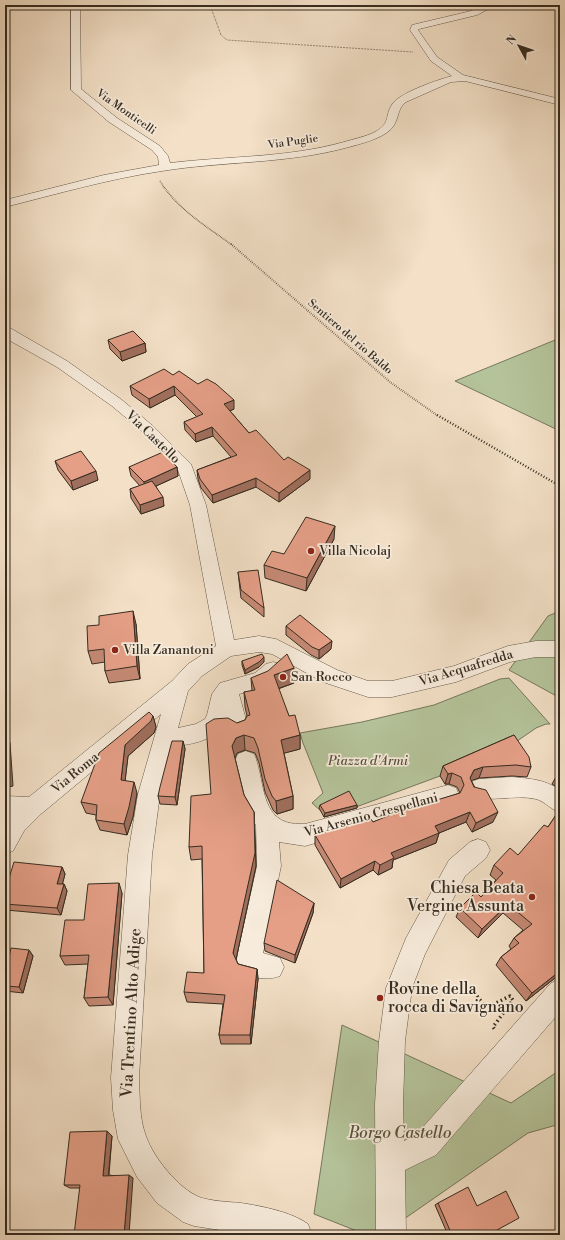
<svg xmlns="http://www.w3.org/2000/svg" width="565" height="1240" font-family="'Libre Bodoni',serif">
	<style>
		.green { fill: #b5c39a; stroke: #75785d }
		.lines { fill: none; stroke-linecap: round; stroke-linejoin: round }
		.minor-casing { stroke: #64594a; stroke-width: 1 }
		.path-far4 { stroke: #352c20; stroke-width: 1; stroke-dasharray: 0.5 1; stroke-linecap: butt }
		.path-far3 { stroke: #352c20; stroke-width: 1.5; stroke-dasharray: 0.5 1; stroke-linecap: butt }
		.path-far2 { stroke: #352c20; stroke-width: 2; stroke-dasharray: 0.5 1.5; stroke-linecap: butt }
		.path-far1 { stroke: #352c20; stroke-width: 2.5; stroke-dasharray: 1 2; stroke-linecap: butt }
		.path { stroke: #352c20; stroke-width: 3.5; stroke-dasharray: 1.5 3; stroke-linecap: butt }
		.minor { fill: #f7ebdb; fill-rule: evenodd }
		.wall { fill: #c58974; stroke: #352c20 }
		.shaded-wall { fill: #a06f5e; stroke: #352c20 }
		.building { fill: #e59f87; stroke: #352c20 }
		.poi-dot { fill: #8f2418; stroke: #f7ebdb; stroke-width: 1.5 }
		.labels { text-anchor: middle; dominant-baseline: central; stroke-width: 3.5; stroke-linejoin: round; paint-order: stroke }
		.far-street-label { font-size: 11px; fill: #352c20; stroke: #f7ebdb }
		.street-label { font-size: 13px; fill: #352c20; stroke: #f7ebdb }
		.poi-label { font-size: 13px; fill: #352c20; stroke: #f7ebdb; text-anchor: start }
		.park-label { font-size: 13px; font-style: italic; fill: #55523e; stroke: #f7ebdb }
		.near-poi-label { font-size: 16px; fill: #352c20; stroke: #f7ebdb; text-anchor: end }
		.near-street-label { font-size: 16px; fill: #352c20; stroke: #f7ebdb }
		.near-park-label { font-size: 16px; font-style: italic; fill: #55523e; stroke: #f7ebdb }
	</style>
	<rect width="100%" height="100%" fill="#f3e0c7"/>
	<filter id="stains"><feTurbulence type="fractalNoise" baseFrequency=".005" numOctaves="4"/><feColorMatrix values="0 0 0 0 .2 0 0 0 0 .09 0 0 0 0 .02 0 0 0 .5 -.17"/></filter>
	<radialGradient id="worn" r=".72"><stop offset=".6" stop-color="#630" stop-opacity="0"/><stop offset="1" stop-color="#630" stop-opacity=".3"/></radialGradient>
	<!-- green -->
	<g class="green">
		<polygon points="560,338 560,431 455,381"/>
		<polygon points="560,611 560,698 509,670 548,616"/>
		<polygon points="509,678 550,724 546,724 536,728 510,746 440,776 356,807 322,812 312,803 323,793 303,743 300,733 362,722 434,705 500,679"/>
		<polygon points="342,1025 511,1103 560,1070 560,1124 528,1133 381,1235 367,1235 314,1214"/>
	</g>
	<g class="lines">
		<!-- minor casing -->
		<g class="minor-casing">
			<g id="minor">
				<path d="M71 5H79L80 9 81 89 117 118 160 146 168 156 170 163C228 156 287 158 344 142 354 139 364 137 373 133 393 123 383 115 394 102 405 91 437 80 452 76L431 61 410 30 412 25 471 11 485 5H496L477 15 419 29 418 30 437 57 463 75 560 99V105L465 81 451 82 406 102C394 111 402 125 383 135 372 141 360 144 349 147 288 164 224 161 162 171 108 179 57 194 5 207V200L104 175 159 165 158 157 152 150 109 122 71 90Z"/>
				<path d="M5 327 10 328 67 361 122 400 153 426 191 464 206 505 234 640 259 636 276 639 337 670 368 681H392L454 666 508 646 536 641H560V657H536L510 662 456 682 392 697H368L323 682 272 654 259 652 231 656 202 676 188 691 178 728 196 724 205 719 207 715 212 694 220 683 255 673 266 664 273 662 280 664 283 670C274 687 256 690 239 694L248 727 245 733 238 736 231 733 226 720C215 742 194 743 173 747L160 794 152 855 139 1078C140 1096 139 1118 146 1136 153 1157 178 1188 199 1197 210 1201 229 1202 241 1203 261 1206 292 1212 308 1224L312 1235H252L194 1226 183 1222 157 1203 137 1177 118 1139 113 1110 111 1078 128 855 138 794 161 714 41 814 24 831 13 851 5 854V822L8 816H5V796L29 797 172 681 188 664 216 646 190 505 178 470 143 432 112 406 57 367 5 338Z"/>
				<path d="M246 751 254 754C264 776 260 813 286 822 292 824 299 824 305 824L448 785 456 788 459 795 456 802 448 805 305 846 279 842 281 866 263 953 280 958 284 967 280 976C267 981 253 978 240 973L236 964 239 948 257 866 256 825 246 808 235 761 238 754Z"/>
				<path d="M512 777C531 779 544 779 560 790V813C552 810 544 801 536 799 515 794 490 803 471 796L468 789 471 782 479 779Z"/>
				<polygon points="478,839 486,842 490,850 486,858 465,876 425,954 412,988 405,1041 403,1104 404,1141 416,1135 551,983 560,979 560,1012 436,1155 405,1170 406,1235 376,1235 375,1104 379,1041 386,988 406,938 449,860 470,842"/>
			</g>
		</g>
		<!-- path-far4 -->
		<polyline class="path-far4" points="210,5 221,35 227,40 413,52"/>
		<!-- path-far3 -->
		<path class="path-far3" d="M160 181C177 209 206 226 232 245"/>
		<!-- path-far2 -->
		<polyline class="path-far2" points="231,244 390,382 438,416"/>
		<!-- path-far1 -->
		<polyline class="path-far1" points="437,415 560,486"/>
		<!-- path -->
		<polyline class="path" points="477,996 486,1008 510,996 513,1000 493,1027 496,1031"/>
		<!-- minor -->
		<use href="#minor" class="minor"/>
	</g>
	<!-- wall -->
	<g class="wall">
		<polygon points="108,340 145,343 146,352 122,361 110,349"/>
		<polygon points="173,375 234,409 230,411 249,433 284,460 310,479 279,502 256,487 213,503 201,488 198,479 197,470 231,457 213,436 196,442 185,430 184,422 197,417 175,395 150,408 132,395 130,386"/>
		<polygon points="55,461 98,480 73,490 58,470"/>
		<polygon points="129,467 177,467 178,476 156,486 164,506 141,514 131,498 130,489 140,486 131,476"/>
		<polygon points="334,539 306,591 265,578 264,565 284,554"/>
		<polygon points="238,572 264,608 264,617 241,598"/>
		<polygon points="136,624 140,679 109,683 105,671 105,662 92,664 88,651"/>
		<polygon points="286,626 331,649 319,659 311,655 286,635"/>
		<polygon points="242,661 264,662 259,667 245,674 242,665"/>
		<polygon points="251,678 294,683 278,689 289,716 300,735 300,749 284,753 293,796 293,809 277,814 273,810 265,792 259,763 255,753 245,750 237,753 235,758 244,795 254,812 256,866 236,959 238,964 257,969 258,979 251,1044 221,1044 219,1035 223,1004 187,1002 184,992 204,973 202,859 191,860 189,847 211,794 237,723 245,720 247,716 245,707 244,692 252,691"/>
		<polygon points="153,716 156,727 154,733 128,756 125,780 137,793 133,817 127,835 100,830 96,820 96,815 86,813 81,802"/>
		<polygon points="514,735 531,767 527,777 512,776 479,778 471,780 493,822 472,832 466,822 439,833 436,843 393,860 392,868 378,875 373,870 340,888 315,845 315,835 373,822 460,793 457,787 449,784 445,784 440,776 443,766"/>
		<polygon points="183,741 185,749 177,805 160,804 158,796"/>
		<polygon points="560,771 560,789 552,784 558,773"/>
		<polygon points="320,805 357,805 357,808 324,817 319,808"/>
		<polygon points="560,809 560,974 526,1001 496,965 501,957 511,949 509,946 514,938 523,930 503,913 478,938 456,917 460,908 481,897 496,880 490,875 494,865 518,855 548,827"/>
		<polygon points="62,867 65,874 62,884 64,884 67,891 61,915 6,910 5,908 5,891"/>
		<polygon points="122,893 113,1005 89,1006 84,998 88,964 65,965 60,956 84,920"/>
		<polygon points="314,903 313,913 295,963 265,951 264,943"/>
		<polygon points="29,950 33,956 23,993 5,991 5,956 9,957"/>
		<polygon points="112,1136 109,1175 133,1178 79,1188 70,1188 64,1185"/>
		<polygon points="438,1203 488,1235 448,1235 435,1205"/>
	</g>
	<!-- shaded-wall -->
	<g class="shaded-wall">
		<polygon points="145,343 146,352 122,361 120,352"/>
		<polygon points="174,386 175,395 150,408 149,399"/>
		<polygon points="234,400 234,409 224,413 224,404"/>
		<polygon points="212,427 213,436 196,442 195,434"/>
		<polygon points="177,467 178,476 145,491 144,482"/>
		<polygon points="310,470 310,479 279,502 279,493"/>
		<polygon points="96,471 98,480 73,490 71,481"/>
		<polygon points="256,478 256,487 213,503 212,495"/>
		<polygon points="163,497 164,506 141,514 140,505"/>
		<polygon points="335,526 334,539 306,591 307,578"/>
		<polygon points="133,611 136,624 140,679 137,666"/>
		<polygon points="332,641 331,649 319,659 319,650"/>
		<polygon points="264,657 264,662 259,667 245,674 245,670"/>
		<polygon points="294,668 294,683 274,690 274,675"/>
		<polygon points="153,716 156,727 154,733 128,756 124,791 121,780 125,745"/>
		<polygon points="6,734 10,743 13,786 5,788"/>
		<polygon points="244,735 245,750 237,753 234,760 232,746 236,738"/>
		<polygon points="300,735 300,749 281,754 281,740"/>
		<polygon points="183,741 185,749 177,805 175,797"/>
		<polygon points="483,767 479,778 470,781 470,778 474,770"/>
		<polygon points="452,773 449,784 445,784 448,774"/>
		<polygon points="134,782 137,793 133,817 127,835 124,824"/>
		<polygon points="293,796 293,809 277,814 276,801"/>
		<polygon points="357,805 357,808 324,817 325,813"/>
		<polygon points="254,812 256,866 235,964 233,953"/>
		<polygon points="470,812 466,822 439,833 436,843 393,860 392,868 378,875 380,865 391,853 435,826"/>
		<polygon points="498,812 493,822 472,832 476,823"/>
		<polygon points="375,861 373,870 340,888 341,879"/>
		<polygon points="62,867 65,874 61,890 57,884"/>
		<polygon points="119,883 122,893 113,1005 108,997"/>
		<polygon points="64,884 67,891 61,915 57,908"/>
		<polygon points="314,903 313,913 295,963 295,955"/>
		<polygon points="508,904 503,913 478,938 482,929"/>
		<polygon points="29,950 33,956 23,993 19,987"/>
		<polygon points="257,969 258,979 251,1044 250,1035"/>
		<polygon points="560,971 560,974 526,1001 532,993"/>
		<polygon points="107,1131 112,1136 108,1179 103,1176"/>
		<polygon points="129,1175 133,1178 129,1235 124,1235"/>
	</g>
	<!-- building -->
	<g class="building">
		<polygon points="133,331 145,343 120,352 108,340"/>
		<polygon points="164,369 173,375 179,371 198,384 207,379 216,384 234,400 224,404 249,433 256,430 284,460 288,457 310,470 279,493 256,478 212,495 200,479 197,470 237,455 212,427 195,434 184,422 203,414 174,386 149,399 130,386"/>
		<polygon points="81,451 96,471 71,481 55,461"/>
		<polygon points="163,452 177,467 144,482 129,467"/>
		<polygon points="152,481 163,497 140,505 130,489"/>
		<polygon points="306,517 335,526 307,578 264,565 272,551 284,554"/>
		<polygon points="258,570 264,608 241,590 238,572"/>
		<polygon points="133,611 137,666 105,671 104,649 88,651 87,626 99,625 99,616"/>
		<polygon points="300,615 332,641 319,650 312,647 286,626"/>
		<polygon points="262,654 264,657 259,662 245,670 242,661"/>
		<polygon points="287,654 294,668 274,675 289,716 295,715 300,735 281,740 293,796 276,801 272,796 265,779 258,748 254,738 244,735 236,738 232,746 244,795 254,812 255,853 233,953 238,964 257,969 250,1035 219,1035 225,995 184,992 187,972 204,973 202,846 189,847 191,796 211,794 206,724 214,719 228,718 237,723 245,720 247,716 250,715 244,692 255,690 251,678 268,671"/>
		<polygon points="149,712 153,716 151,721 125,745 121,780 134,782 129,807 124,824 96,820 97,805 81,802 99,753"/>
		<polygon points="6,734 9,778 5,779 5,735"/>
		<polygon points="514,735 529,757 531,767 516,765 483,767 474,770 470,778 474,787 486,790 498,812 476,823 470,812 435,826 439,833 391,853 394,858 380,865 375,861 341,879 315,835 371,819 373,822 397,812 460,793 464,785 461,777 452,773 448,774 443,766"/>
		<polygon points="172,741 183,741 175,797 158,796 160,787"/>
		<polygon points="349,791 357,805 325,813 320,805"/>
		<polygon points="560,809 560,971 532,993 501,957 519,943 514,938 532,924 508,904 482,929 460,908 476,892 481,897 503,873 494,865 510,848 518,855 544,825 548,827"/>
		<polygon points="14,862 62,867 57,884 64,884 57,908 5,904 5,891"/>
		<polygon points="277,880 314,903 295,955 264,943"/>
		<polygon points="119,883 108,997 84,998 89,955 60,956 65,920 84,920 88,884"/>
		<polygon points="11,948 29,950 19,987 5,986 5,956 9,957"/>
		<polygon points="107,1131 103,1176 129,1175 124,1235 74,1235 80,1185 64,1185 70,1132"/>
		<polygon points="468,1187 477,1206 506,1191 519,1218 488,1235 452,1235 438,1203"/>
	</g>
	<!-- markers -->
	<g class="poi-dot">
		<circle cx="311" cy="551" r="4"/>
		<circle cx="115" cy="650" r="4"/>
		<circle cx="283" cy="677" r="4"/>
		<circle cx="532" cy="897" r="4"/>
		<circle cx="380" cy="998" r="4"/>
	</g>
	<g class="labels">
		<!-- far-street labels -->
		<g class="far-street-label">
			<text transform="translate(126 112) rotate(35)">Via Monticelli</text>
			<text transform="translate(293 142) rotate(-8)">Via Puglie</text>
			<text transform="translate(350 337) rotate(41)">Sentiero del rio Baldo</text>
		</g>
		<!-- street labels -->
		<g class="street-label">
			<text transform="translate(153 437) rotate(44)">Via Castello</text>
			<text transform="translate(466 668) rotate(-17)">Via Acquafredda</text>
			<text transform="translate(75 773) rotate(-39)">Via Roma</text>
			<text transform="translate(371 815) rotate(-15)">Via Arsenio Crespellani</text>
		</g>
		<!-- poi labels -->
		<g class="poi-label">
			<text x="319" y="551">Villa Nicolaj</text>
			<text x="123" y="650">Villa Zanantoni</text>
			<text x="291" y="677">San Rocco</text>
		</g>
		<!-- park labels -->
		<g class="park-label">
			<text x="368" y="761">Piazza d'Armi</text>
		</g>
		<!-- near-poi labels -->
		<g class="near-poi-label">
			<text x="524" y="888">Chiesa Beata<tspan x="524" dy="18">Vergine Assunta</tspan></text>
			<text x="388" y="989" text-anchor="start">Rovine della<tspan x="388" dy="18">rocca di Savignano</tspan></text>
		</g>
		<!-- near-street labels -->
		<g class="near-street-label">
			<text transform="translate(131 1013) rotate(-87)">Via Trentino Alto Adige</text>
		</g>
		<!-- near-park labels -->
		<g class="near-park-label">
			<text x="400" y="1133">Borgo Castello</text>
		</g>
	</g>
	<!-- margin -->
	<rect width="565" height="1240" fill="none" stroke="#f3e0c7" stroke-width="20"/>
	<rect x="6" y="6" width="553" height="1228" fill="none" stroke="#352c20" stroke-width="2"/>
	<rect x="10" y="10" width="545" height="1220" fill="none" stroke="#352c20"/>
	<!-- north arrow -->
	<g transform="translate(519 46) rotate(310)" stroke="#f7ebdb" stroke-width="3" paint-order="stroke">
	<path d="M0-3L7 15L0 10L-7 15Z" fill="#352c20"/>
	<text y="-6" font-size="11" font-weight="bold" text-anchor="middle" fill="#352c20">N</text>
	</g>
	<rect width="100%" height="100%" filter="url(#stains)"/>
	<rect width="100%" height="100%" fill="url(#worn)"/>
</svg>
